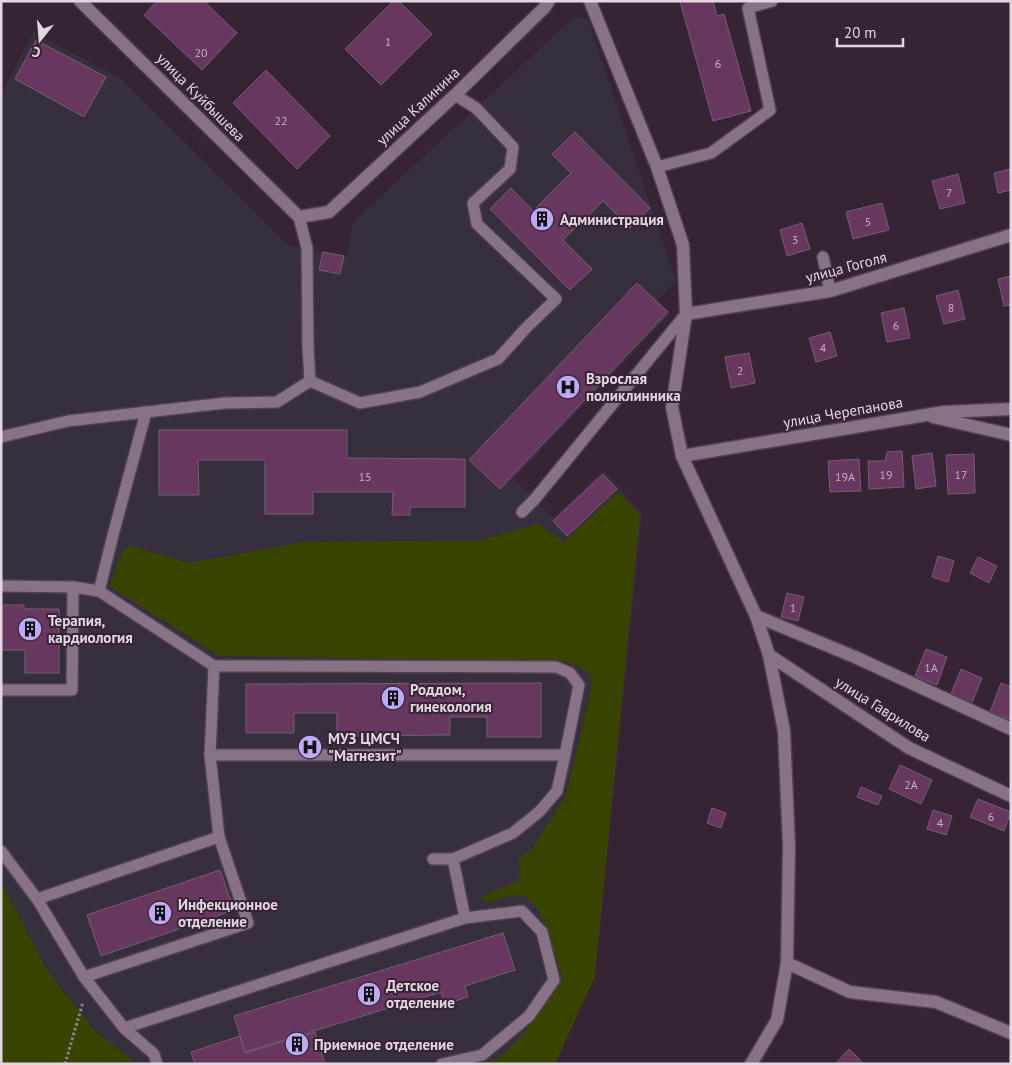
<svg xmlns="http://www.w3.org/2000/svg" width="1012" height="1065" font-family="'PT Sans',sans-serif">
	<style>
		.medical { fill: #372e3e }
		.green { fill: #394300 }
		.building { fill: #683760; stroke: #755e70 }
		.lines { fill: none; stroke-linecap: round; stroke-linejoin: round }
		.lane-casing { stroke: #50414f; stroke-width: 14 }
		.street-casing { stroke: #50414f; stroke-width: 15 }
		.secondary-casing { stroke: #50414f; stroke-width: 15 }
		.path { stroke: #948592; stroke-width: 3; stroke-dasharray: 2.5 2.5; stroke-linecap: butt }
		.lane { stroke: #887286; stroke-width: 11 }
		.street { stroke: #887286; stroke-width: 12 }
		.secondary { stroke: #887286; stroke-width: 12 }
		.labels { text-anchor: middle; dominant-baseline: central; stroke-width: 4; stroke-linejoin: round; paint-order: stroke }
		.number-label { font-size: 12px; fill: #c4aec1 }
		.street-label { font-size: 15px; fill: #e3d6e1; stroke: #362334 }
		.poi-label { font-size: 15px; font-weight: bold; fill: #e3d6e1; stroke: #362334; text-anchor: start }
	</style>
	<rect width="100%" height="100%" fill="#362334"/>
	<!-- medical -->
	<polygon class="medical" points="575,16 588,19 676,281 657,300 671,313 514,479 553,518 604,470 642,513 595,977 555,1064 1,1064 1,95 33,32 120,78 288,245 347,256 353,222"/>
	<!-- green -->
	<g class="green">
		<path d="M618 492 640 514 595 977 555 1064H475L498 1059 523 1035 563 978 538 909 525 896 505 897 489 902 479 898 518 881 520 872 519 858 532 849 566 795 592 685 588 672C566 659 557 660 532 661L219 656 109 586 122 552 129 545 188 563 304 542 481 540 538 524 564 542Z"/>
		<polygon points="1,881 46,969 93,1029 136,1064 1,1064"/>
	</g>
	<!-- building -->
	<g class="building">
		<polygon points="157,1 204,1 237,33 202,70 144,15"/>
		<polygon points="393,1 399,1 432,34 381,85 345,49"/>
		<polygon points="680,1 713,1 717,16 724,14 751,111 713,121"/>
		<polygon points="36,40 106,77 84,117 15,79"/>
		<polygon points="266,70 330,136 297,169 233,103"/>
		<polygon points="575,132 650,208 630,228 603,201 563,240 592,269 570,290 490,209 511,188 533,211 571,173 552,154"/>
		<polygon points="1011,169 1011,190 998,193 994,173"/>
		<polygon points="958,174 965,203 940,209 932,181"/>
		<polygon points="882,203 889,230 853,239 846,212"/>
		<polygon points="802,223 810,249 787,256 780,230"/>
		<polygon points="323,252 344,256 340,274 319,270"/>
		<polygon points="1011,276 1011,305 1004,306 998,279"/>
		<polygon points="637,283 668,312 500,489 469,460"/>
		<polygon points="958,290 965,319 944,324 936,296"/>
		<polygon points="904,308 910,338 887,342 881,313"/>
		<polygon points="830,332 837,356 816,362 809,338"/>
		<polygon points="749,353 755,383 731,388 725,357"/>
		<polygon points="159,430 347,430 347,458 465,459 465,507 410,507 410,515 392,515 393,492 313,492 313,514 265,514 265,460 198,460 199,495 159,495"/>
		<polygon points="902,451 904,487 869,489 868,461 885,461 887,452"/>
		<polygon points="932,453 936,486 916,489 912,456"/>
		<polygon points="974,454 975,493 948,494 946,455"/>
		<polygon points="859,459 861,491 830,492 828,461"/>
		<polygon points="603,474 617,489 567,536 553,521"/>
		<polygon points="938,556 954,561 948,582 932,577"/>
		<polygon points="978,557 997,566 989,583 970,573"/>
		<polygon points="787,593 804,597 798,621 781,617"/>
		<polygon points="1,605 24,605 24,609 59,609 59,673 25,673 25,650 1,650"/>
		<polygon points="926,649 947,657 937,685 915,676"/>
		<polygon points="961,669 982,678 971,705 950,696"/>
		<polygon points="541,683 541,737 487,737 487,717 450,717 450,735 337,736 337,713 294,713 294,733 246,733 246,684"/>
		<polygon points="1001,683 1011,687 1011,720 990,712"/>
		<polygon points="900,765 932,780 921,804 889,789"/>
		<polygon points="861,787 882,796 878,805 857,797"/>
		<polygon points="978,799 1011,812 1004,831 970,817"/>
		<polygon points="712,808 726,813 721,828 707,823"/>
		<polygon points="933,810 952,816 946,835 927,829"/>
		<polygon points="220,870 234,910 101,956 87,915"/>
		<polygon points="503,933 515,970 465,986 468,997 445,1004 441,992 245,1052 234,1016"/>
		<polygon points="315,1032 325,1064 195,1064 191,1052 240,1036 245,1053"/>
		<polygon points="849,1049 863,1063 861,1064 838,1064 837,1062"/>
	</g>
	<g class="lines">
		<!-- lane casing -->
		<g class="lane-casing">
			<g id="lane">
				<polyline points="657,167 711,153 770,110 748,8 772,1"/>
				<polyline points="823,257 830,291"/>
				<polyline points="310,381 360,403 420,392 498,359 526,328 556,299 477,224 473,203 510,169 513,147 476,108 455,95"/>
				<polyline points="1,437 68,421 225,403 277,402 310,381 308,346 307,248 299,217"/>
				<polyline points="522,512 534,500 686,314"/>
				<polyline points="1,586 73,587"/>
				<polyline points="99,591 113,535 146,412"/>
				<polyline points="1,690 72,690 73,587 99,591 214,666 556,667 570,673 579,685 565,755 210,755 219,837 248,923 84,977"/>
				<polyline points="210,755 214,666"/>
				<polyline points="1,851 37,899 84,977 124,1028 154,1054 157,1064"/>
				<polyline points="433,859 453,859 513,833 540,811 557,791 565,755"/>
				<polyline points="453,859 465,918"/>
				<polyline points="37,899 219,837"/>
				<polyline points="124,1028 465,918 522,911 542,932 554,980 529,1016 482,1055 442,1064"/>
			</g>
		</g>
		<!-- street casing -->
		<g class="street-casing">
			<g id="street">
				<polyline points="590,1 657,167 683,245 686,314 672,407 682,456 756,616 769,655 784,731 789,846 787,963 777,1020 751,1064"/>
				<polyline points="686,314 830,291 1011,235"/>
				<polyline points="933,417 1011,435"/>
				<polyline points="682,456 944,412 1011,409"/>
				<polyline points="756,616 855,657 1011,729"/>
				<polyline points="769,655 909,748 1011,796"/>
				<polyline points="787,963 850,992 936,1002 1011,1033"/>
			</g>
		</g>
		<!-- secondary casing -->
		<g class="secondary-casing">
			<polyline id="secondary" points="80,1 299,217 329,212 455,95 544,8 549,1"/>
		</g>
		<!-- path -->
		<polyline class="path" points="65,1064 83,1002"/>
		<!-- lane -->
		<use href="#lane" class="lane"/>
		<!-- street -->
		<use href="#street" class="street"/>
		<!-- secondary -->
		<use href="#secondary" class="secondary"/>
	</g>
	<!-- icons -->
	<defs>
		<g id="building-disc" transform="scale(1.25)"><circle r="9.5" fill="#bea9f4" stroke="#362334"/><path d="M-4-6H4V6H1V3H-1V6H-4ZM-2.5-4.3h1.7v1.8h-1.7ZM.8-4.3h1.7v1.8H.8ZM-2.5-1h1.7V.8h-1.7ZM.8-1h1.7V.8H.8Z" fill="#111"/></g>
		<g id="hospital-disc" transform="scale(1.25)"><circle r="9.5" fill="#bea9f4" stroke="#362334"/><path d="M-5-5h3v3.5h4V-5h3V5h-3V1.5h-4V5h-3Z" fill="#111"/></g>
	</defs>
	<g fill-rule="evenodd">
		<use href="#building-disc" x="542" y="219"/>
		<use href="#hospital-disc" x="568" y="387"/>
		<use href="#building-disc" x="30" y="629"/>
		<use href="#building-disc" x="393" y="698"/>
		<use href="#hospital-disc" x="310" y="747"/>
		<use href="#building-disc" x="160" y="913"/>
		<use href="#building-disc" x="369" y="994"/>
		<use href="#building-disc" x="297" y="1044"/>
	</g>
	<g class="labels">
		<!-- number labels -->
		<g class="number-label">
			<text x="388" y="41">1</text>
			<text x="201" y="52">20</text>
			<text x="718" y="63">6</text>
			<text x="281" y="120">22</text>
			<text x="949" y="192">7</text>
			<text x="868" y="221">5</text>
			<text x="795" y="239">3</text>
			<text x="951" y="307">8</text>
			<text x="896" y="325">6</text>
			<text x="823" y="347">4</text>
			<text x="740" y="370">2</text>
			<text x="886" y="474">19</text>
			<text x="961" y="474">17</text>
			<text x="365" y="476">15</text>
			<text x="845" y="476">19А</text>
			<text x="793" y="607">1</text>
			<text x="931" y="667">1А</text>
			<text x="911" y="784">2А</text>
			<text x="991" y="816">6</text>
			<text x="940" y="822">4</text>
		</g>
		<!-- street labels -->
		<g class="street-label">
			<text transform="translate(201 97) rotate(45)">улица Куйбышева</text>
			<text transform="translate(418 106) rotate(-43)">улица Калинина</text>
			<text transform="translate(846 267) rotate(-15)">улица Гоголя</text>
			<text transform="translate(843 412) rotate(-10)">улица Черепанова</text>
			<text transform="translate(883 709) rotate(32)">улица Гаврилова</text>
		</g>
		<!-- poi labels -->
		<g class="poi-label">
			<text x="560" y="219">Администрация</text>
			<text x="586" y="378">Взрослая<tspan x="586" dy="17">поликлинника</tspan></text>
			<text x="48" y="620">Терапия,<tspan x="48" dy="17">кардиология</tspan></text>
			<text x="410" y="689">Роддом,<tspan x="410" dy="17">гинекология</tspan></text>
			<text x="328" y="738">МУЗ ЦМСЧ<tspan x="328" dy="17">"Магнезит"</tspan></text>
			<text x="178" y="904">Инфекционное<tspan x="178" dy="17">отделение</tspan></text>
			<text x="386" y="985">Детское<tspan x="386" dy="17">отделение</tspan></text>
			<text x="314" y="1044">Приемное отделение</text>
		</g>
	</g>
	<!-- border -->
	<rect width="1012" height="1065" fill="none" stroke="#e3d6e1" stroke-width="5"/>
	<!-- north arrow -->
	<g transform="translate(40 40) rotate(197)" stroke="#362334" stroke-width="4" paint-order="stroke">
	<path d="M0-4L9 19L0 12L-9 19Z" fill="#e3d6e1"/>
	<text y="-8" font-size="14" font-weight="bold" text-anchor="middle" fill="#e3d6e1">С</text>
	</g>
	<!-- scale -->
	<path d="M837 38v8h66v-8" fill="none" stroke="#e3d6e1" stroke-width="2.5"/>
	<text x="844" y="38" font-size="15" fill="#e3d6e1" stroke="#362334" stroke-width="4" paint-order="stroke">20 m</text>
</svg>
